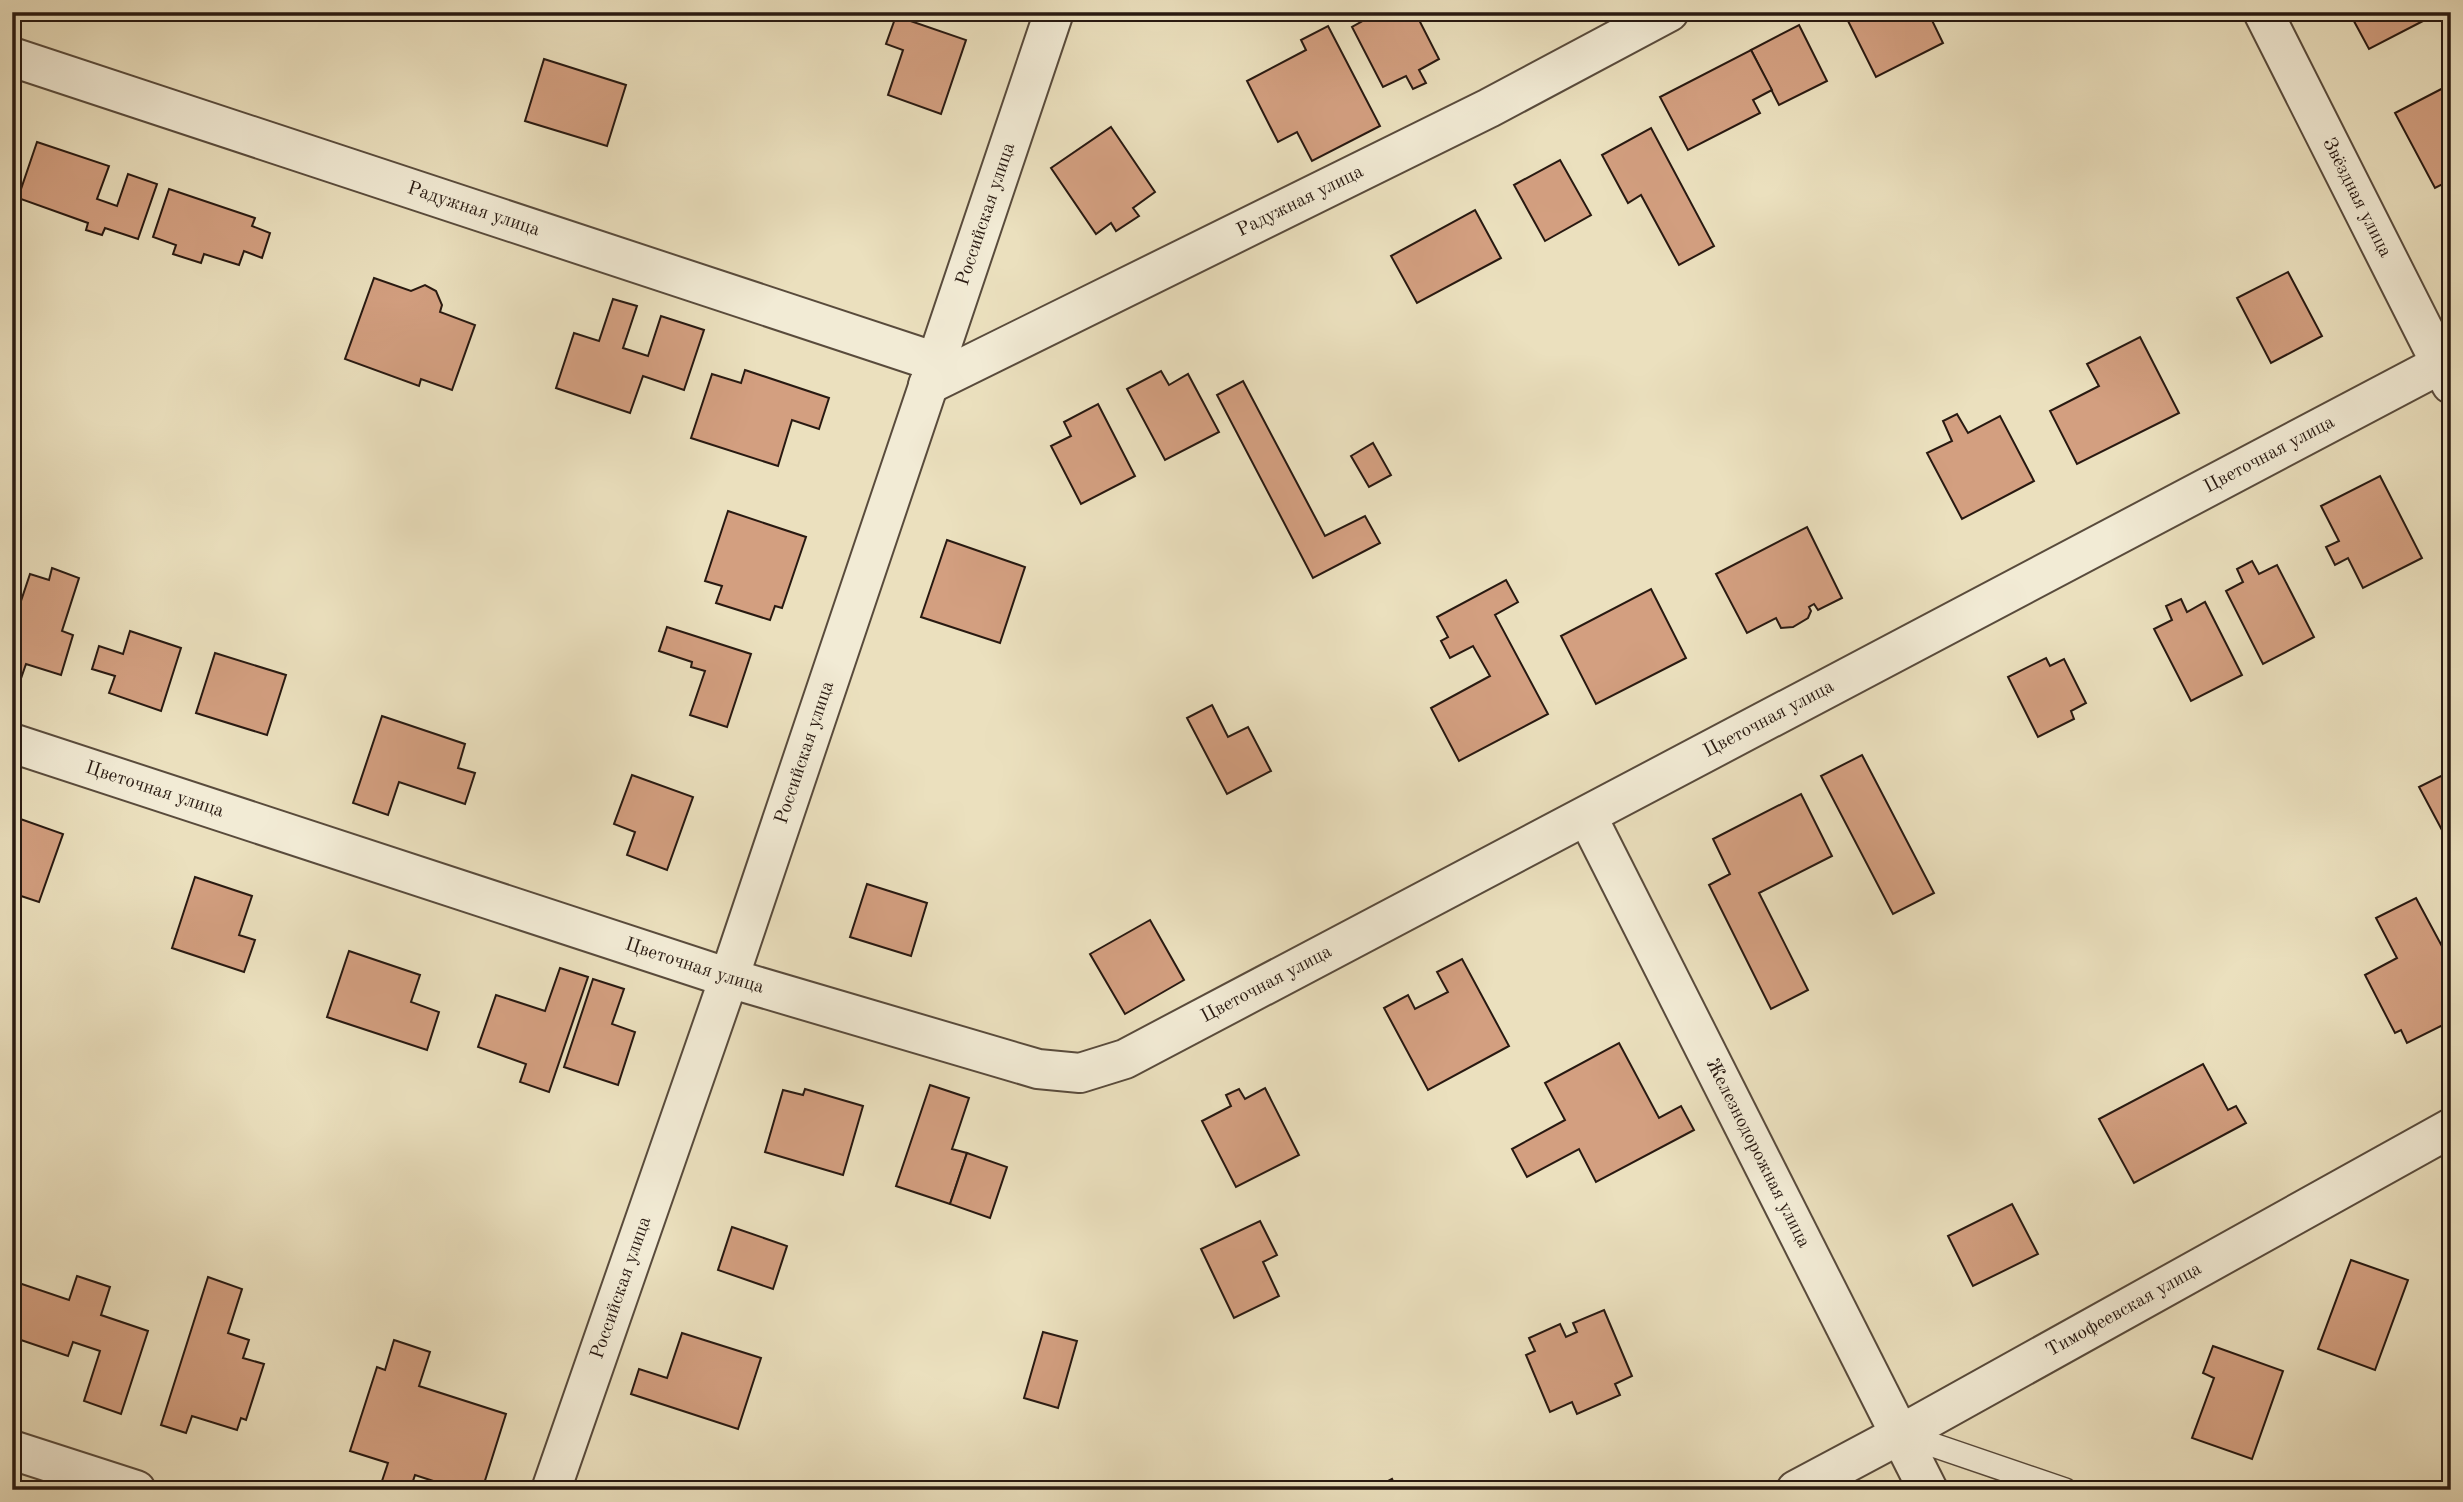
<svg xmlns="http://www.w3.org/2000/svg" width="2463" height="1502" font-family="'Old Standard TT',serif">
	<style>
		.building { fill: #d39f80; stroke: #281911; stroke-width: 2 }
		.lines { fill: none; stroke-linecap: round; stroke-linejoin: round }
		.service-casing { stroke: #594b3c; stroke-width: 26 }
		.minor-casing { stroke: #594b3c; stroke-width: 42 }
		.service { stroke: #f2ebd5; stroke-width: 23 }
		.minor { stroke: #f2ebd5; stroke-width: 38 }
		.labels { text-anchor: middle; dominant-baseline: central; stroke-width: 5; stroke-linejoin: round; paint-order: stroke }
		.street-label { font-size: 19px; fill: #281911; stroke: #f2ebd5 }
	</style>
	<rect width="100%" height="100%" fill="#ebe0be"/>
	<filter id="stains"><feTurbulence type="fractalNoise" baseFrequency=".00286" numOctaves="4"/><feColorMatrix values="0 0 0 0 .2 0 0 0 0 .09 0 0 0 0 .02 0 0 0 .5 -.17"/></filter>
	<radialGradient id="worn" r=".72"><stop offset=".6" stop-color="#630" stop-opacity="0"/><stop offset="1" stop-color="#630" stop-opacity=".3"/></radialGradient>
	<!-- building -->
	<g class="building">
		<polygon points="1379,12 1415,12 1439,59 1419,70 1426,83 1413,89 1406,76 1383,87 1352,27"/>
		<polygon points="1861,12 1928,12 1943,43 1876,77 1847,19"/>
		<polygon points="2339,12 2418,12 2423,21 2369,49 2349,12 2341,17"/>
		<polygon points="896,16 966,40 941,114 888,95 903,50 886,44"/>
		<polygon points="1799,25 1827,81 1779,105 1751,50"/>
		<polygon points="1328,26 1380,126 1312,161 1297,132 1278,142 1247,81 1306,50 1301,40"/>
		<polygon points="1751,50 1772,90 1753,100 1760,113 1688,150 1660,97"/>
		<polygon points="544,59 626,85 607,146 525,121"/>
		<polygon points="2451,84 2451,180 2435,188 2395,113"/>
		<polygon points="1111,127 1155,192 1133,208 1139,216 1116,231 1111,223 1096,234 1051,168"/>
		<polygon points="1651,128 1714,246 1679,265 1641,195 1628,203 1602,155"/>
		<polygon points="37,142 109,166 97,199 117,206 128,174 157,184 138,239 105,228 102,235 86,230 88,223 18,198"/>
		<polygon points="1560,160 1591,215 1545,241 1514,185"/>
		<polygon points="169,189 255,218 252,226 270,233 262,258 244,251 239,265 204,254 201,263 173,254 176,245 153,237"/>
		<polygon points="1475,210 1501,258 1417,303 1391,256"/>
		<polygon points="2288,272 2322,336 2271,363 2237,298"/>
		<polygon points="374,278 411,291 425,285 436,291 442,305 440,312 475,325 452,390 421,379 419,386 345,359"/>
		<polygon points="613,299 637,306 623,348 648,356 661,316 704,330 684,390 643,376 630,413 556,388 574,333 599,341"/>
		<polygon points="2140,337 2179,413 2077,464 2050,411 2099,386 2087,364"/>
		<polygon points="745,370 829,398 819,429 792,420 778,466 691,438 712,374 741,383"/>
		<polygon points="1161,371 1169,385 1188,374 1219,432 1165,460 1127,389"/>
		<polygon points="1243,381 1325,536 1365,516 1380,543 1313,578 1217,395"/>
		<polygon points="1098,404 1135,476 1081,504 1051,446 1071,436 1064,422"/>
		<polygon points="1957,414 1968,433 2000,416 2034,481 1962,519 1927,453 1952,441 1943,421"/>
		<polygon points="1373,443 1391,475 1369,487 1351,456"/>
		<polygon points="2380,476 2422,558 2363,588 2348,558 2335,565 2326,547 2339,541 2321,506"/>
		<polygon points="728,511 806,537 782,608 775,606 770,620 716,603 722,586 705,581"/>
		<polygon points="1807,527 1842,598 1818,610 1814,604 1809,607 1811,611 1808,618 1793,627 1781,628 1776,618 1747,633 1716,574"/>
		<polygon points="947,540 1025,567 1000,643 921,617"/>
		<polygon points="2252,561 2259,574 2277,565 2314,637 2263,664 2226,591 2243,582 2237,569"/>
		<polygon points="52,568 79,578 62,631 73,635 61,675 26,664 17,690 12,689 12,628 30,574 49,580"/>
		<polygon points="1506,580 1518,602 1495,615 1548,714 1459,761 1431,708 1490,676 1473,646 1450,658 1441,641 1448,637 1437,617"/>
		<polygon points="1651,589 1686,658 1596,704 1561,636"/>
		<polygon points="2181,599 2187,612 2205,602 2242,675 2191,701 2154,629 2172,620 2166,606"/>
		<polygon points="667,627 751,654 727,727 690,715 705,671 691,667 692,662 659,651"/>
		<polygon points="130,631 181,648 161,711 109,693 115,676 92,669 99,646 123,654"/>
		<polygon points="215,653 286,675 267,735 196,713"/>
		<polygon points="2046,658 2050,666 2064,659 2086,703 2071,711 2074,719 2038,737 2008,677"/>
		<polygon points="1212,705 1228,737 1248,727 1271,771 1227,794 1187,718"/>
		<polygon points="382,716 465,744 458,768 475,773 465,804 399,782 388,815 353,803"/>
		<polygon points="1862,755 1934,893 1893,914 1821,776"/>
		<polygon points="2445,774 2451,786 2451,847 2419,787"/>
		<polygon points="632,775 693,797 667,870 627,855 635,832 614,824"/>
		<polygon points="1801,794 1832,856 1759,893 1808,990 1771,1009 1709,885 1730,874 1713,839"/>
		<polygon points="12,816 63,834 39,902 12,893"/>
		<polygon points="195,877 252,896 239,935 255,940 244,972 172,948"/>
		<polygon points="867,884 927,903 911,956 850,937"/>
		<polygon points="2416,898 2451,963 2451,1005 2445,1008 2451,1021 2407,1043 2401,1030 2395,1033 2365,975 2397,958 2376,918"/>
		<polygon points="1150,920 1184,980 1125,1014 1090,954"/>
		<polygon points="349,951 420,975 411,1002 439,1012 427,1050 327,1017"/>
		<polygon points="1462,959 1509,1046 1428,1090 1384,1008 1408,995 1415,1009 1448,992 1437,972"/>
		<polygon points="560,968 588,977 549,1092 520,1082 526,1064 478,1047 496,995 545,1011"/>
		<polygon points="593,979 624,989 612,1024 635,1032 618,1085 564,1067"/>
		<polygon points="1619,1043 1659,1118 1681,1106 1694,1130 1596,1182 1579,1149 1527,1177 1512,1149 1565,1120 1545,1083"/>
		<polygon points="2203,1064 2228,1110 2236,1106 2246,1123 2134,1183 2099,1119"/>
		<polygon points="930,1085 969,1098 952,1149 967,1153 950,1204 896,1186"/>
		<polygon points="1265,1088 1299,1155 1236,1187 1202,1121 1231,1106 1226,1095 1239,1089 1245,1099"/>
		<polygon points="805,1089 863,1106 843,1175 765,1152 783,1090 803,1095"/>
		<polygon points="967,1153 1007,1167 990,1218 950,1204"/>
		<polygon points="2012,1204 2038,1254 1973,1286 1948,1236"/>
		<polygon points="1260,1221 1277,1255 1263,1262 1279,1296 1234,1318 1201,1249"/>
		<polygon points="732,1227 787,1246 773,1289 718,1270"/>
		<polygon points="2351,1260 2408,1280 2375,1370 2318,1349"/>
		<polygon points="77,1276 110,1287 101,1315 148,1331 121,1414 84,1401 100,1351 73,1342 68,1356 12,1337 12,1304 19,1283 69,1300"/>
		<polygon points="208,1277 242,1289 228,1333 249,1340 243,1358 264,1364 246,1420 241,1418 237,1430 192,1416 186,1433 161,1425"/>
		<polygon points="1604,1310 1632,1376 1615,1384 1620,1395 1577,1414 1572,1402 1550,1412 1526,1355 1535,1351 1529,1338 1560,1324 1566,1337 1577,1332 1573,1323"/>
		<polygon points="1043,1332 1077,1341 1058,1408 1024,1398"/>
		<polygon points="682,1333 761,1358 738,1429 631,1394 639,1369 667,1378"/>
		<polygon points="394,1340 430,1352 419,1386 506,1414 482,1490 461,1490 415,1475 410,1490 379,1490 388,1463 350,1451 377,1367 385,1370"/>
		<polygon points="2213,1346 2283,1371 2252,1459 2192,1438 2214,1378 2203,1373"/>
		<polygon points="1392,1479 1397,1490 1371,1490"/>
	</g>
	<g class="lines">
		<!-- service casing -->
		<g class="service-casing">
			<polyline id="service" points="1901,1434 2065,1490"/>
		</g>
		<!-- minor casing -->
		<g class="minor-casing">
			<g id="minor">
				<path id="s1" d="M2263 12 2451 384"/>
				<path id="s2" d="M12 57 936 362"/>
				<path id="s3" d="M928 385 1489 108 1669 12"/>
				<path id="s4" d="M12 743 729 978 1038 1069 1080 1073 1125 1059 2441 364"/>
				<path id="s5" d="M1587 816 1928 1490"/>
				<polyline points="12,1450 136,1490"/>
				<path id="s6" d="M551 1490 729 978 1054 12"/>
				<path id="s7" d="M1796 1490 1901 1434 2451 1128"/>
			</g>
		</g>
		<!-- service -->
		<use href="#service" class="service"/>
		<!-- minor -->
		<use href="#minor" class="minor"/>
	</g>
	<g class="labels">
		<!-- street labels -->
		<g class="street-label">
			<text stroke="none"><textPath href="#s1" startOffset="208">Звёздная улица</textPath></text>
			<text stroke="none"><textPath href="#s3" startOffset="415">Радужная улица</textPath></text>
			<text stroke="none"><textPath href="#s2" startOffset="486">Радужная улица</textPath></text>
			<text stroke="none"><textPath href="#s6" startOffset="1348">Российская улица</textPath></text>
			<text stroke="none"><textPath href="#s4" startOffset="2460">Цветочная улица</textPath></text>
			<text stroke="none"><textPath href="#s4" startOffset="1894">Цветочная улица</textPath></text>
			<text stroke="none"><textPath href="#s6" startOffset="780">Российская улица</textPath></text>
			<text stroke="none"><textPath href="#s4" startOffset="150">Цветочная улица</textPath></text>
			<text stroke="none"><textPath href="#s4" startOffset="718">Цветочная улица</textPath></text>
			<text stroke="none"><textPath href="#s4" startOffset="1326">Цветочная улица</textPath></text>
			<text stroke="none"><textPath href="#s5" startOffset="378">Железнодорожная улица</textPath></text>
			<text stroke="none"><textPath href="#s6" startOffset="214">Российская улица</textPath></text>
			<text stroke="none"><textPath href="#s7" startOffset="374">Тимофеевская улица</textPath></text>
		</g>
	</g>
	<!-- margin -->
	<rect width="2463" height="1502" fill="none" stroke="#ebe0be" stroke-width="42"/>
	<rect x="14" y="14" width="2435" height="1474" fill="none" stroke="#281911" stroke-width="3.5"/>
	<rect x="21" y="21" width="2421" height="1460" fill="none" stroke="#281911" stroke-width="2"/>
	<rect width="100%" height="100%" filter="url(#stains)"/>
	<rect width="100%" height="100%" fill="url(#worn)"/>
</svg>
